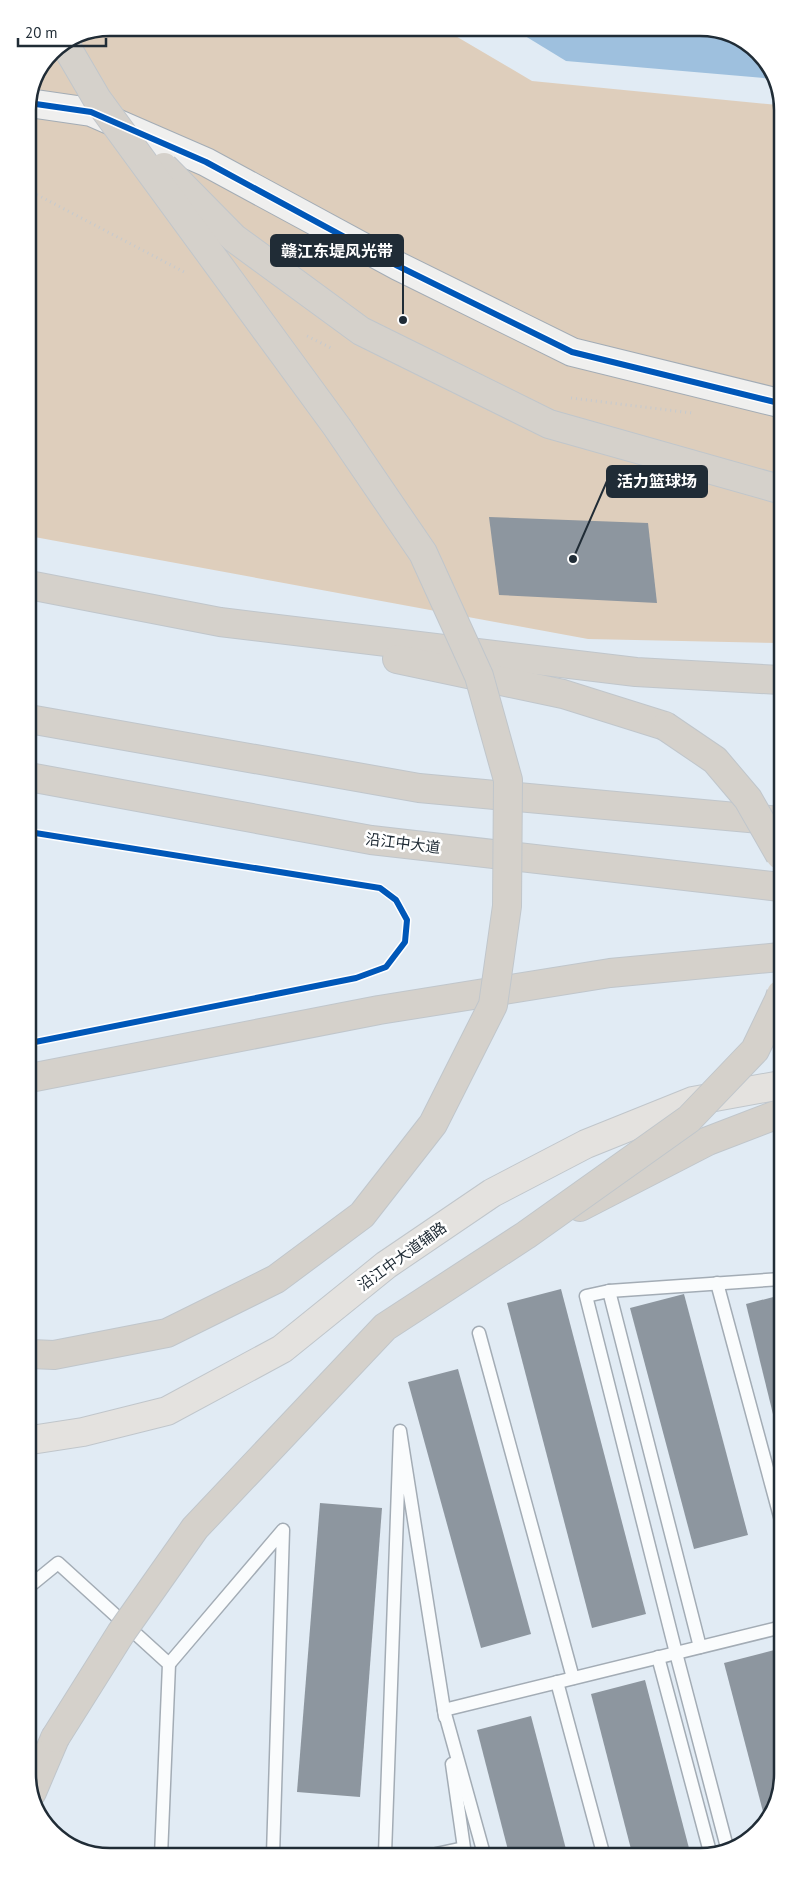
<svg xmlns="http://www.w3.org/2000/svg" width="810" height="1884" font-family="'PT Sans','Noto Sans SC',sans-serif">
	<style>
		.green { fill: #decebc }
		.water { fill: #9ec0de }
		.building { fill: #8d969f }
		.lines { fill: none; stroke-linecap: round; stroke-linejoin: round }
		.lane-casing { stroke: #a3acb5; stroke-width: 15 }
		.secondary-casing { stroke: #a3acb5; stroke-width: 30 }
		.primary-casing { stroke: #c0c6cb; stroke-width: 30 }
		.highway-casing { stroke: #c0c6cb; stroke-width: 30 }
		.path { stroke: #c6cace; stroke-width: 3; stroke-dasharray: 1 4; stroke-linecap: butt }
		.lane { stroke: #fafcfd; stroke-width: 12 }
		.secondary { stroke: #efefee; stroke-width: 28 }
		.primary { stroke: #e4e2df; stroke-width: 28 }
		.highway { stroke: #d5d1cb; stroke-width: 28 }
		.highway-bridge-casing { stroke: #c0c6cb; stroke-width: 30; stroke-linecap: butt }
		.highway-bridge { stroke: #d5d1cb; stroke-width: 28 }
		.cycleway-casing { stroke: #fff; stroke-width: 9 }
		.cycleway { stroke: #0057b8; stroke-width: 6 }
		.labels { text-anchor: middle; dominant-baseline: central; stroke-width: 5; stroke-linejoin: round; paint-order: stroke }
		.street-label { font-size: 15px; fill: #202c36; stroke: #fff }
		.rim { fill: none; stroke: #202c36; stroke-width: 2.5 }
		.leader { fill: none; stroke: #202c36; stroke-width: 2 }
		.callout-dot { fill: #202c36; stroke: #fff; stroke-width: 2 }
		.callout { fill: #202c36; stroke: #202c36; stroke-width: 2 }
		.callout-label { font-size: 16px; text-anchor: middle; font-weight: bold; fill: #fff }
	</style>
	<rect width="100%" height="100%" fill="#e1ebf4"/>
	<!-- green -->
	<polygon class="green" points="110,28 442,28 532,81 778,105 780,643 588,639 29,536 28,105 52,51"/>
	<!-- water -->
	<polygon class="water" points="512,28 706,28 750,45 775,79 566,61"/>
	<!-- building -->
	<g class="building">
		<polygon points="489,517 648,523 657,603 499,595"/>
		<polygon points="561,1289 646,1614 592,1628 507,1303"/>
		<polygon points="684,1294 748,1535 694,1549 630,1308"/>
		<polygon points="781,1295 782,1447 781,1447 746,1304"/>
		<polygon points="458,1369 531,1634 481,1648 408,1382"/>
		<polygon points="320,1503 382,1508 360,1797 297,1792"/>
		<polygon points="778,1649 782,1664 782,1774 766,1823 724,1663"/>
		<polygon points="645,1680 690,1852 632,1853 591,1694"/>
		<polygon points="531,1716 567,1853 509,1854 477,1730"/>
	</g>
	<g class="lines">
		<!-- lane casing -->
		<g class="lane-casing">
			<g id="lane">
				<polyline points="717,1283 782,1524"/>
				<polyline points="609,1291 781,1279"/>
				<polyline points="479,1333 573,1678"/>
				<polyline points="31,1585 58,1563 169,1664 161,1856"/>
				<polyline points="700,1647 609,1291 586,1296 676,1653 728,1851"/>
				<polyline points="658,1657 710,1852"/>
				<polyline points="169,1664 283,1530 273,1855"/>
				<polyline points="557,1682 603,1853"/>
				<polyline points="445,1717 444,1710 782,1627"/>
				<polyline points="385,1854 400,1431 444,1710 484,1854"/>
				<polyline points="436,1854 464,1848 452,1764"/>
			</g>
		</g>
		<!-- secondary casing -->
		<g class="secondary-casing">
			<polyline id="secondary" points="29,103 91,112 206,162 398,266 572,352 779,403"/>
		</g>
		<!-- primary casing -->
		<g class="primary-casing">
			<polyline id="primary" points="31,1440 83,1432 167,1411 282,1349 386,1265 492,1193 586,1144 693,1101 781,1085"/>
		</g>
		<!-- highway casing -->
		<g class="highway-casing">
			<g id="highway">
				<polyline points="29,585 220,622 636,672 780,680"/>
				<polyline points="397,659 563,694 665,726"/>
				<polyline points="29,719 419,788 780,821"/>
				<polyline points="29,777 371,840 780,887"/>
				<polyline points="30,1078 379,1010 610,973 780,957"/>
				<polyline points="580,1207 708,1141 781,1113"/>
				<polyline points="32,1792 55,1738"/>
			</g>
		</g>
		<!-- path -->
		<g class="path">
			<polyline points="28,190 186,273"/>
			<polyline points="307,336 333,349"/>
			<polyline points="571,398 692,413"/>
		</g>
		<!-- lane -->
		<use href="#lane" class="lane"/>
		<!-- secondary -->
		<use href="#secondary" class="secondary"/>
		<!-- primary -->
		<use href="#primary" class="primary"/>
		<!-- highway -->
		<use href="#highway" class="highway"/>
		<!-- highway-bridge casing -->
		<g class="highway-bridge-casing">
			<g id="highway-bridge">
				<polyline points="164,167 234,238 361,331 549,424 779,489"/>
				<polyline points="665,726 715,760 748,799 780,855"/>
				<polyline points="31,1354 54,1355 167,1333 276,1279 362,1215 433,1124 493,1005 507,906 508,780 479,676 423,553 337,427 97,99 66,46"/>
				<polyline points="55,1738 121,1633 195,1528 385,1327 526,1235 689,1119 755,1050 779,1000 781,994"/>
			</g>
		</g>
		<!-- highway-bridge -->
		<use href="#highway-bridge" class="highway-bridge"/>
		<!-- cycleway casing -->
		<g class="cycleway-casing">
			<g id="cycleway">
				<polyline points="29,103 91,112 206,162 398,266 572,352 779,403"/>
				<polyline points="29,832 380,888 396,900 407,920 405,942 386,967 356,978 30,1043"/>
			</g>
		</g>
		<!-- cycleway -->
		<use href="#cycleway" class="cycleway"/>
	</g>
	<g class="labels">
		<!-- street labels -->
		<g class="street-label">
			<text transform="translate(403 843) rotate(7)">沿江中大道</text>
			<text transform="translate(402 1256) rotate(-36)">沿江中大道辅路</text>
		</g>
	</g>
	<!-- crop -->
	<path d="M0 0H810V1884H0ZM110 36H700A74 74 0 0 1 774 110V1774A74 74 0 0 1 700 1848H110A74 74 0 0 1 36 1774V110A74 74 0 0 1 110 36Z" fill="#fff" fill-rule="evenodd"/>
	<path class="rim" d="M110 36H700A74 74 0 0 1 774 110V1774A74 74 0 0 1 700 1848H110A74 74 0 0 1 36 1774V110A74 74 0 0 1 110 36Z"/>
	<!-- callouts -->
	<path class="leader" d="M403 320L403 251M573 559L607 481"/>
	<g class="callout-dot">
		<circle cx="403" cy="320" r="5"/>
		<circle cx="573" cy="559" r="5"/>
	</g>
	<g class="callout">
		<rect x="271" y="235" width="132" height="31" rx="5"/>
		<rect x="607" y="466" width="100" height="31" rx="5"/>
	</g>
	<g class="callout-label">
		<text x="337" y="257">赣江东堤风光带</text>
		<text x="657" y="487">活力篮球场</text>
	</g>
	<!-- scale -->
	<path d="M18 38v8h88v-8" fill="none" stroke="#202c36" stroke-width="2.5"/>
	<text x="25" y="38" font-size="15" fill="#202c36" stroke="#ffffff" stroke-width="4" paint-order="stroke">20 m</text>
</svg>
